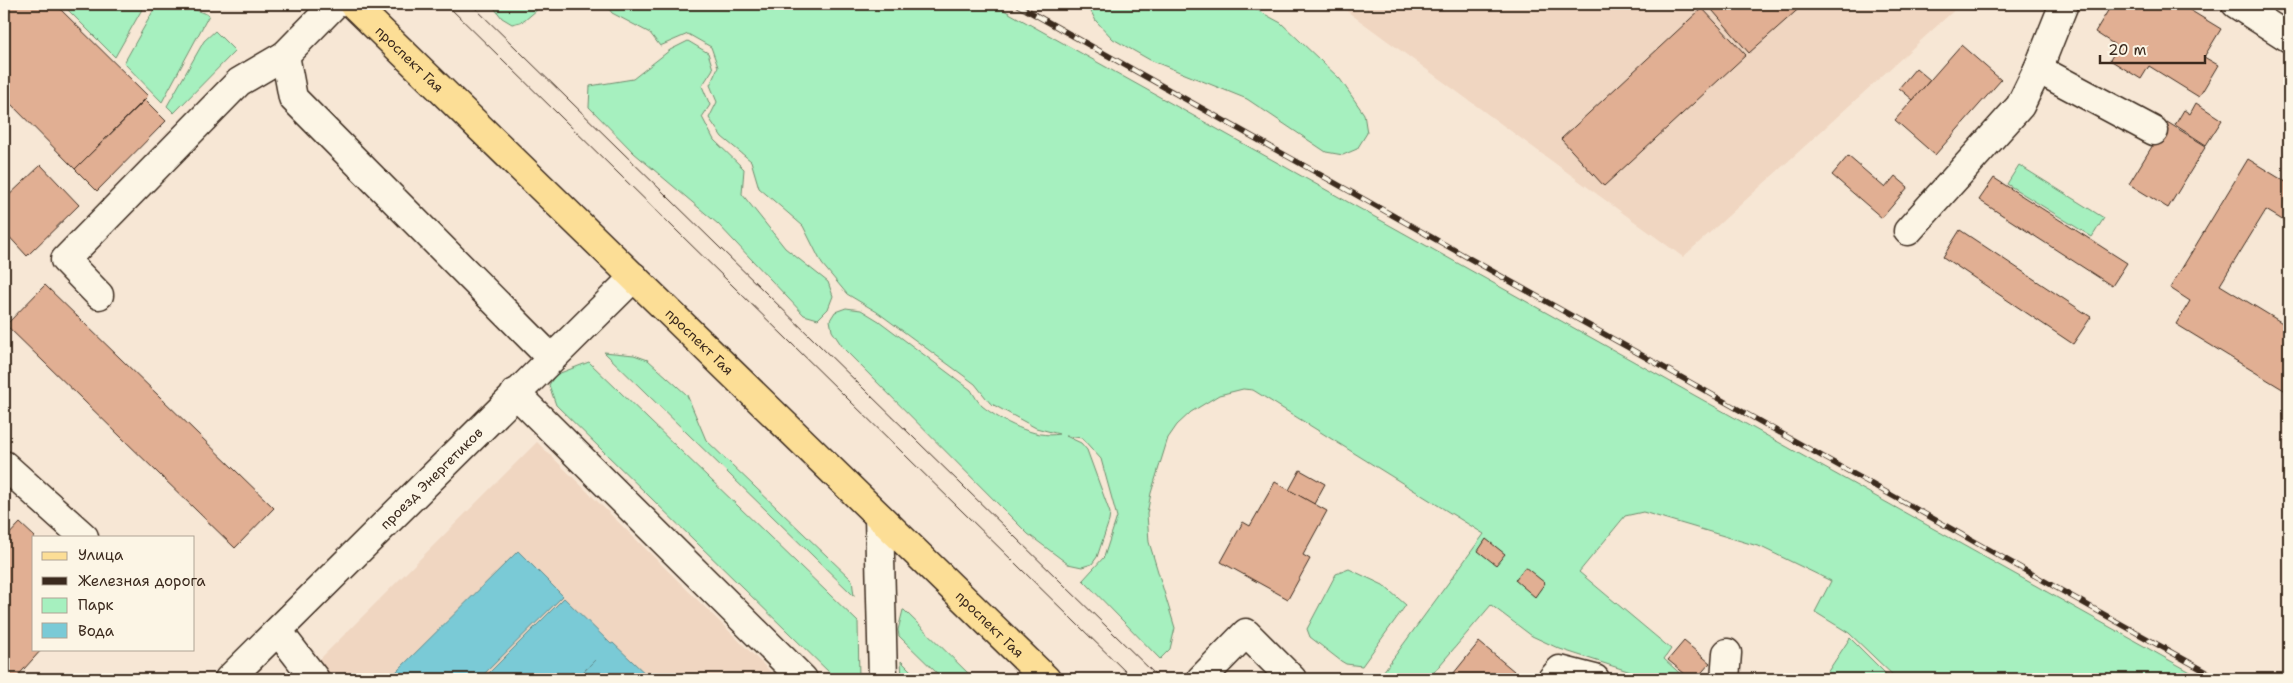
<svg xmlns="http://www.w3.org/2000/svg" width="2293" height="683" font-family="'Shantell Sans',sans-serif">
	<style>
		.built { fill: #f0d6c1 }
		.green { fill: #a6f0bf; stroke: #708d6e }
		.water { fill: #7acad6; stroke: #618a8c }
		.building { fill: #e1af93; stroke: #3b2a1e }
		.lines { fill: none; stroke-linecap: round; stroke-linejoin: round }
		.minor-casing { stroke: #3b2a1e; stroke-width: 31 }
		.major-casing { stroke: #3b2a1e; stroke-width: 31 }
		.minor { stroke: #fcf5e5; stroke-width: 28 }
		.major { stroke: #fcde96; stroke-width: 28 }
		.tram { stroke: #3b2a1e; stroke-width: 1 }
		.rail-casing { stroke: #3b2a1e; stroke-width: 5.5 }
		.rail { stroke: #fcf5e5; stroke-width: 4; stroke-dasharray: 11; stroke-linecap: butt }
		.labels { text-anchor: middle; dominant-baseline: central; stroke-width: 4.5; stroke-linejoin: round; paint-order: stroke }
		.street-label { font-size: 14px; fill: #3b2a1e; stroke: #fcf5e5 }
	</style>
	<rect width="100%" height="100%" fill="#f7e7d5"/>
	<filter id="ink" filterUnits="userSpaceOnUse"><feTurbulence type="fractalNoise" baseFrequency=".02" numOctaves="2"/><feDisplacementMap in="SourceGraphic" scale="10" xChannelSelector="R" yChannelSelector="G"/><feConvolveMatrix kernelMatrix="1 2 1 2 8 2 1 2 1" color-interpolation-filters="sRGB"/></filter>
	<g filter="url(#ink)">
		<!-- built -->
		<g class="built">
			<polygon points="1337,4 1961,4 1683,257"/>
			<polygon points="537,442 778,679 300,679"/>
		</g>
		<!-- green -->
		<g class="green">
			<polygon points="62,4 145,4 115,57"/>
			<polygon points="157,4 179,4 209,15 162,102 124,63"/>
			<polygon points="491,4 544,4 524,21 512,24 502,18"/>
			<path d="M605 4H993L2203 679H1897L1849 633 1815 612 1831 581 1761 547 1643 512 1625 516 1579 572 1671 649 1664 659 1686 679H1643L1637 674 1560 649 1532 636 1491 605 1428 679H1378L1484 534 1253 390 1243 389 1219 395 1191 412 1177 425 1168 438 1151 493 1147 514 1149 542 1175 628 1170 649 1160 659 1083 580 1104 557 1117 517 1101 459 1082 438 1066 436 1081 443 1087 450 1110 513 1109 521 1097 557 1092 564 1082 567 1068 564 1028 534 844 349 832 331 830 320 835 312 846 308 861 310 879 321 971 390C974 395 978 402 982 406 1001 421 1035 439 1059 434L1036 428 990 403 975 384 877 312 847 294 822 264 803 226 759 188 751 161 722 137 709 118 717 102 710 85 718 67 711 47 688 34 660 46 650 33 612 13Z"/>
			<polygon points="1087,4 1246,4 1281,23 1340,79 1364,114 1367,133 1357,149 1343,155 1326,152 1247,99 1150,60 1113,39 1096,21"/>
			<polygon points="215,31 235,51 174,113 167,106 204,41"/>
			<polygon points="688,41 708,53 713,69 702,86 710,105 702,117 714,140 744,169 742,194 785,248 828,282 833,296 828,309 818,319 804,315 718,224 634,153 589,107 590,86 633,79 670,50"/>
			<polygon points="2019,165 2104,218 2092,237 2007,184"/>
			<polygon points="604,352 634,355 648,360 687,395 706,440 852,580 854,596"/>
			<polygon points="589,362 858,622 859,679 836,679 556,405 549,385 555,375"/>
			<polygon points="1349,569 1383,585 1406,605 1362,666 1346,664 1341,661 1310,637 1307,629 1336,574"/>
			<polygon points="903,610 904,610 974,679 943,679 899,636 898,630"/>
			<polygon points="1850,638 1891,679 1823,679"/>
			<polygon points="901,661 919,679 902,679"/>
		</g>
		<!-- water -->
		<g class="water">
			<polygon points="518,551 563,596 479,679 389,679"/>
			<polygon points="564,598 611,644 613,643 651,679 577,679 595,660 576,679 483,679"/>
		</g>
		<!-- building -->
		<g class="building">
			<polygon points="4,4 55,4 148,96 75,169 4,97"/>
			<polygon points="1707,4 1804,4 1749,53"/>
			<polygon points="2112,4 2120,9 2123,4 2180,4 2221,29 2204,57 2218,65 2199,97 2149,66 2141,79 2110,60 2118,47 2095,32"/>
			<polygon points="1702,8 1746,55 1604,186 1561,139"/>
			<polygon points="1961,45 2001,80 1935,155 1895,120"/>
			<polygon points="1916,68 1930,80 1913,100 1899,88"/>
			<polygon points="145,100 166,121 97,191 75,169"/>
			<polygon points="2196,103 2222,120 2206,145 2175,125 2184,110 2190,114"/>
			<polygon points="2167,122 2206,146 2168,208 2129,184"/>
			<polygon points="1848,156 1885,188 1895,176 1908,187 1882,218 1832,175"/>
			<polygon points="2248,159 2289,184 2289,224 2266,210 2220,285 2289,327 2289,393 2176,324 2190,301 2170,288"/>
			<polygon points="41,165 79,205 27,256 4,231 4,200"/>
			<polygon points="1994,178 2127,263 2112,286 1979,200"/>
			<polygon points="1960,230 2091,317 2073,344 1943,257"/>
			<polygon points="45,285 274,508 235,548 6,325"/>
			<polygon points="1300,470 1325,484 1314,504 1289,490"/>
			<polygon points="1275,482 1327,511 1303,555 1310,559 1288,599 1221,562 1243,522 1250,526"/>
			<polygon points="20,523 35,537 34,537 34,649 42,649 15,679 4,679 4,540"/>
			<polygon points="1486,539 1505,554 1496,565 1478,551"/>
			<polygon points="1525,567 1545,583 1535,597 1515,580"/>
			<polygon points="1684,641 1710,663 1696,679 1691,679 1668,660"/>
			<polygon points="1479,642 1514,671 1507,679 1449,679"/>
		</g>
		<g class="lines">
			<!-- minor casing -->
			<g class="minor-casing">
				<g id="minor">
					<polyline points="2064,4 2038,69 2154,131"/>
					<polyline points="2236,4 2289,38"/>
					<polyline points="285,55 293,98 551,358"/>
					<polyline points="1908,231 2020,106 2038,69"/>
					<polyline points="99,295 65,260 239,82 285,55 335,4"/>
					<polyline points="515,393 803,679"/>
					<polyline points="4,465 84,537"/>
					<polyline points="879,517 883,679"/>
					<polyline points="278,631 315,679"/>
					<path id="s1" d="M229 679 634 277"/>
					<polyline points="1201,679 1246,633 1292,679"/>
					<polyline points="1552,679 1560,670 1595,679"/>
					<polyline points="1725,679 1727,653"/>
				</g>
			</g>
			<!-- major casing -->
			<g class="major-casing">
				<g id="major">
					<path id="s2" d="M353 4 1046 679"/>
				</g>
			</g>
			<!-- minor -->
			<use href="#minor" class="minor"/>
			<!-- major -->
			<use href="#major" class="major"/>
			<!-- tram -->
			<g class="tram">
				<polyline points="446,4 1133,679"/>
				<polyline points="471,4 1160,679"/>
			</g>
			<!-- rail casing -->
			<g class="rail-casing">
				<polyline id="rail" points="1016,4 2219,679"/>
			</g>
			<!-- rail -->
			<use href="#rail" class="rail"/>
		</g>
	</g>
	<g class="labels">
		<!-- street labels -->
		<g class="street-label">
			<text stroke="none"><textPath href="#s2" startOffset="79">проспект Гая</textPath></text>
			<text stroke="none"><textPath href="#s2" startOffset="484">проспект Гая</textPath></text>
			<text stroke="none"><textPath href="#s1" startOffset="285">проезд Энергетиков</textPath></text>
			<text stroke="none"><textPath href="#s2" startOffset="889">проспект Гая</textPath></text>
		</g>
	</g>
	<!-- margin -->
	<rect width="2293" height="683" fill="none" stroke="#fcf5e5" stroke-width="20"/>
	<rect x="10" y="10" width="2273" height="663" fill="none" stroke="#3b2a1e" stroke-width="2" filter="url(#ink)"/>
	<!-- legend -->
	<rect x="32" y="536" width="162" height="115" fill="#fcf5e5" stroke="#afa495"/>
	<rect x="42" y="552" width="25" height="8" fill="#fcde96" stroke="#afa495"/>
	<text x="78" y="560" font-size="15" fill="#3b2a1e">Улица</text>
	<rect x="42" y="577" width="25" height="8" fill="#3b2a1e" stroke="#afa495"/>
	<text x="78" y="586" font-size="15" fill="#3b2a1e">Железная дорога</text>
	<rect x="42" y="598" width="25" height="15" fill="#a6f0bf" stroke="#afa495"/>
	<text x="78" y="610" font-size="15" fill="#3b2a1e">Парк</text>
	<rect x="42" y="623" width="25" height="15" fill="#7acad6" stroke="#afa495"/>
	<text x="78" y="636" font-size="15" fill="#3b2a1e">Вода</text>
	<!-- scale -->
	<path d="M2100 55v8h105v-8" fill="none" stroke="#3b2a1e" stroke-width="2.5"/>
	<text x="2108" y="55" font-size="15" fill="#3b2a1e" stroke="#fcf5e5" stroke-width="4" paint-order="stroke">20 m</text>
</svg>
